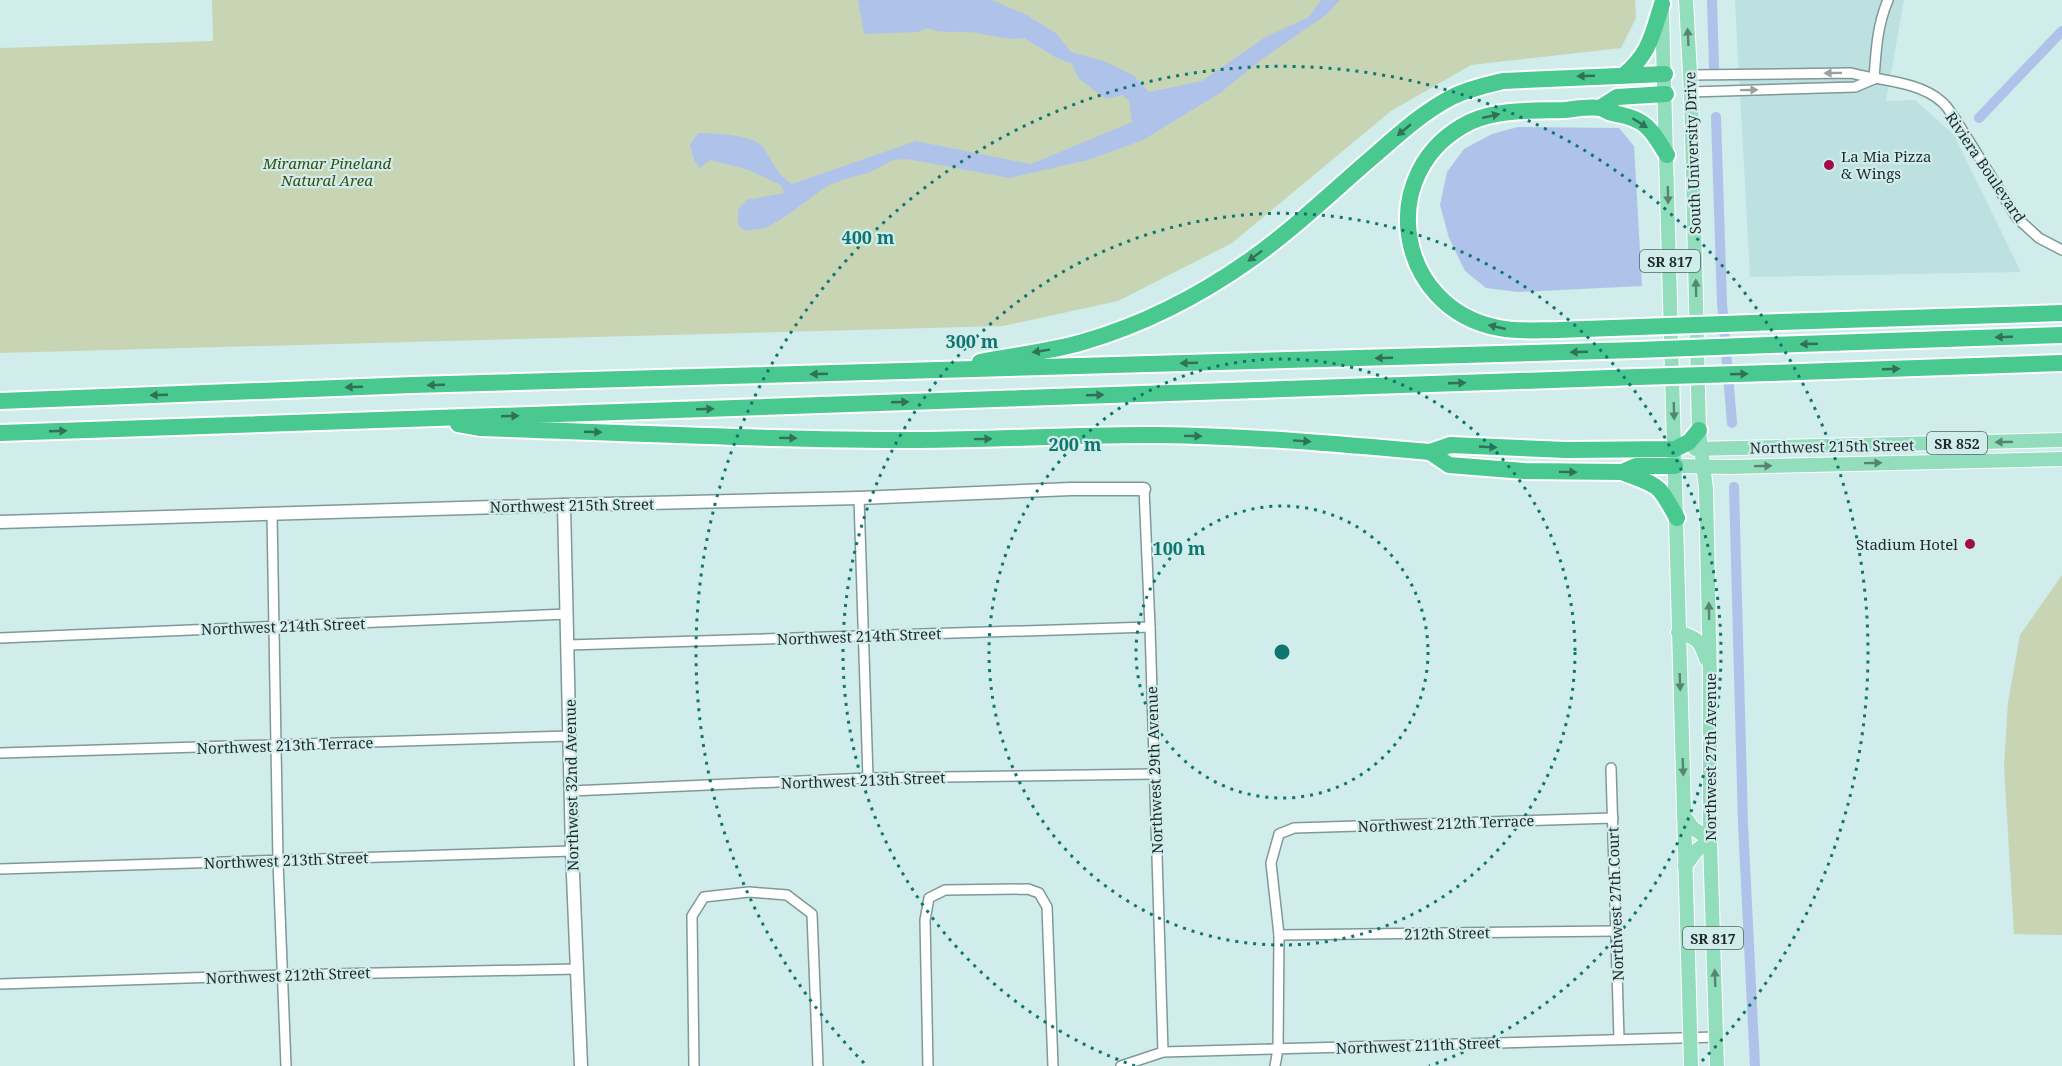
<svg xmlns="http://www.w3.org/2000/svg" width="2062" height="1066" font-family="'Noto Serif',serif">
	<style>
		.built { fill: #bce1e0 }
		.green { fill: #c7d5b5 }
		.water { fill: #afc3ea }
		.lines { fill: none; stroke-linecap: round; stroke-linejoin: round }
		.canal { stroke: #afc3ea; stroke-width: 10 }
		.street-casing { stroke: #7f9998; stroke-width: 12 }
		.secondary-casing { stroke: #7f9998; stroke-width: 15 }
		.primary-casing { stroke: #fff; stroke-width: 16 }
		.highway-casing { stroke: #fff; stroke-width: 20 }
		.street { stroke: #fff; stroke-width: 9 }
		.secondary { stroke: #fff; stroke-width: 12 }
		.primary { stroke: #92debc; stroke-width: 14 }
		.highway { stroke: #49c890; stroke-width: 16 }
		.highway-bridge-casing { stroke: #fff; stroke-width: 20; stroke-linecap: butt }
		.highway-bridge { stroke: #49c890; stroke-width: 16 }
		.oneway { fill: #588472 }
		.oneway2 { fill: #9a9f9f }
		.oneway3 { fill: #317157 }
		.ring { fill: none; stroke: #0f766e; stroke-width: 3; stroke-dasharray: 3 6 }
		.poi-dot { fill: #a40c48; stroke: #d0eceb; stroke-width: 2 }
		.labels { text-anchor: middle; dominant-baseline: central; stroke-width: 4.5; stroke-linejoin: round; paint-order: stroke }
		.shield { fill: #d0eceb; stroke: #536463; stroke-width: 1.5 }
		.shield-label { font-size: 14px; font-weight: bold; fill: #1e2929 }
		.street-label { font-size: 15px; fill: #1e2929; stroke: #d0eceb }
		.poi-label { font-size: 15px; fill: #1e2929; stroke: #d0eceb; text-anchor: start }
		.park-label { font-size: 15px; font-style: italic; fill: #394e10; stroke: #d0eceb }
		.centre { fill: #0f766e; stroke: #d0eceb; stroke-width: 3 }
		.ring-label { font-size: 18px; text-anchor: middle; font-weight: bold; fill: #0f766e; stroke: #d0eceb; stroke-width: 4.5; stroke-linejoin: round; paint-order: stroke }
	</style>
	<rect width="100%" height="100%" fill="#d0eceb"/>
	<!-- built -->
	<polygon class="built" points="1735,0 1904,0 1886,101 1915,100 1954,135 2021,272 1750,277"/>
	<!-- green -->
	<g class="green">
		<polygon points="212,0 1635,0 1636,18 1621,48 1471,65 1391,111 1232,243 1118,301 1003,326 0,353 0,48 213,41"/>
		<polygon points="2062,575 2062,935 2014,934 2004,766 2008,702 2020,635"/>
	</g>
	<!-- water -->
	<g class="water">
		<path d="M858 0H992L1027 15 1057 34 1071 52 1104 61 1133 75 1149 92 1202 81 1267 36 1309 17 1321 0H1340L1326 15 1261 60 1220 93 1143 140 1088 160 1010 178 907 159 893 160 868 173 848 178 827 186 786 216 766 228 745 231 738 225V210L746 200 784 193 781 185 746 169 710 160 700 168 694 160 690 145 698 133C713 133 755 135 763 147 773 161 776 174 792 184L916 141 1031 164 1132 122 1129 100 1122 95 1106 99 1079 79 1072 64 1055 57 1024 38C1004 41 987 33 967 32 952 31 942 34 928 28L918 32 864 34Z"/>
		<polygon points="1518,127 1619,128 1634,146 1642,286 1518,292 1486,288 1465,271 1449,238 1440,205 1447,172 1464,149 1492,134"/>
	</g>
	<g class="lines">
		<!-- canal -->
		<g class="canal">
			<polyline points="1712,0 1714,67"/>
			<polyline points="1716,117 1722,303 1732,423"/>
			<polyline points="1979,118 2062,31"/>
			<polyline points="1734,487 1743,824 1755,1066"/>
		</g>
		<!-- street casing -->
		<g class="street-casing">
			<g id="street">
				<path d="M1690 75 1851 73C1880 81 1919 81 1942 102 1947 106 1950 112 1954 117L2017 218 2039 238 2062 250"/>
				<path d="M1874 79C1876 51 1877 26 1888 0"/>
				<polyline points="1691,92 1855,87 1874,79"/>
				<polyline points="1144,489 1150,627 1163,1052"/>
				<polyline points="859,498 868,778"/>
				<polyline points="272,514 278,861 286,1066"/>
				<polyline points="0,638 567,614"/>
				<polyline points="568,645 1150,627"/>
				<polyline points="0,753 570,736"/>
				<polyline points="1611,768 1619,1039"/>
				<polyline points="571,791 868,778 1154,774"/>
				<polyline points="0,869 572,851"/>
				<polyline points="1279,935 1616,931"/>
				<polyline points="0,984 283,975 577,969"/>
				<polyline points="694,1066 692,916 704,897 749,892 787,895 812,914 818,1066"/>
				<polyline points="928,1066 925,920 929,898 945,890 1028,889 1039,893 1047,907 1053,1066"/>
				<polyline points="1121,1066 1163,1052 1716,1037"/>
				<polyline points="1275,1066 1278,1049 1279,935 1271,863 1279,834 1294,828 1613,818"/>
			</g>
		</g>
		<!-- secondary casing -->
		<g class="secondary-casing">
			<g id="secondary">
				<polyline points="564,505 572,851 581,1066"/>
				<polyline points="0,522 564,505 859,498 1071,489 1144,489"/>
			</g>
		</g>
		<!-- primary casing -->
		<g class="primary-casing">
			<g id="primary">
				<polyline points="1686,0 1691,92 1699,430 1706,489 1710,677 1710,840 1717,1066"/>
				<polyline points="1662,10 1691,1066"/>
				<polyline points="1695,449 2062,440"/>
				<polyline points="1675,466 1731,467 2062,459"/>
				<path d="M1678 632C1697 638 1700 640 1706 659"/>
				<polyline points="1684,816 1693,828 1710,840"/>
				<polyline points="1685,866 1698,849 1710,840"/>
			</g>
		</g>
		<!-- highway casing -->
		<g class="highway-casing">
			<g id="highway">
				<path d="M1624 75C1650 53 1652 35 1662 4"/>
				<polyline points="1600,108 1617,97 1666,94"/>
				<polyline points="1780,322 2062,313"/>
				<path d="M1639 327C1612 328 1585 329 1558 330 1538 330 1518 332 1499 328 1395 309 1373 170 1470 122 1498 109 1533 111 1564 110 1575 109 1589 106 1600 108 1604 109 1608 112 1612 113 1626 116 1639 118 1649 129 1656 136 1661 146 1667 155"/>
				<polyline points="1769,345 2062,335"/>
				<path d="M980 362C1014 355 1049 352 1083 342 1142 325 1199 296 1250 260 1294 229 1334 190 1375 155 1399 134 1423 112 1452 97 1468 89 1486 85 1503 81L1665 74"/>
				<polyline points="1770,373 2062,363"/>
				<polyline points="0,401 412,385 1637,350"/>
				<path d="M458 424 481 428C627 433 773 440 920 440 999 440 1079 434 1158 435 1249 436 1340 444 1430 452L1450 445 1566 450 1675 449 1689 442 1699 430"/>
				<polyline points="0,433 1638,377"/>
				<polyline points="1430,452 1449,465 1524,471 1622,472 1636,466 1675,466"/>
				<path d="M1622 472C1659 487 1657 481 1677 518"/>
			</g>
		</g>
		<!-- street -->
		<use href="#street" class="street"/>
		<!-- secondary -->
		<use href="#secondary" class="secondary"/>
		<!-- primary -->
		<use href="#primary" class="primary"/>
		<!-- highway -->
		<use href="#highway" class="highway"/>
		<!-- highway-bridge casing -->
		<g class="highway-bridge-casing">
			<g id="highway-bridge">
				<polyline points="1639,327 1780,322"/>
				<polyline points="1637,350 1769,345"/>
				<polyline points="1638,377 1770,373"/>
			</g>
		</g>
		<!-- highway-bridge -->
		<use href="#highway-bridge" class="highway-bridge"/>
	</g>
	<!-- one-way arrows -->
	<defs><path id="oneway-solid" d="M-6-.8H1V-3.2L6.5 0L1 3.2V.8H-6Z" transform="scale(1.5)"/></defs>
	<g class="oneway">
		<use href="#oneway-solid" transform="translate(1688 37) rotate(-93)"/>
		<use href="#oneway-solid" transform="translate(1668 195) rotate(89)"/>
		<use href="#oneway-solid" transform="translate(1696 288) rotate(-91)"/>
		<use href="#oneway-solid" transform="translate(1674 411) rotate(88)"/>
		<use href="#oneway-solid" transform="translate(2004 442) rotate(179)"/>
		<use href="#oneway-solid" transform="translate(1873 463) rotate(-1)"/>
		<use href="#oneway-solid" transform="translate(1763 466) rotate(-1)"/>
		<use href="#oneway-solid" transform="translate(1709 611) rotate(-91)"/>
		<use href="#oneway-solid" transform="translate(1680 682) rotate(88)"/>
		<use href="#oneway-solid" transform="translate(1683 767) rotate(88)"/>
		<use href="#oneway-solid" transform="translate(1715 978) rotate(-92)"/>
	</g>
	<g class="oneway2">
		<use href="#oneway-solid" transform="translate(1833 73) rotate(179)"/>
		<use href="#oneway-solid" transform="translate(1749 90) rotate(-1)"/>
	</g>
	<g class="oneway3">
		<use href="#oneway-solid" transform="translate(1586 76) rotate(178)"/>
		<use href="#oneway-solid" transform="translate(1491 116) rotate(-13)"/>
		<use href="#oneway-solid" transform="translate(1640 123) rotate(32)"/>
		<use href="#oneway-solid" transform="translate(1404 130) rotate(140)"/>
		<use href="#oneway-solid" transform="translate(1255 256) rotate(143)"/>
		<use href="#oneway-solid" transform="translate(1497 327) rotate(-167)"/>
		<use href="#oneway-solid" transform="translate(2004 337) rotate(178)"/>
		<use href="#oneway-solid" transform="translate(1809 344) rotate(178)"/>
		<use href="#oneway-solid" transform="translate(1041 351) rotate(171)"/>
		<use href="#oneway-solid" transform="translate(1579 352) rotate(178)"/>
		<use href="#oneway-solid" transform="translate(1384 358) rotate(178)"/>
		<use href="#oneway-solid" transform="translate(1189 363) rotate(178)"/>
		<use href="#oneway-solid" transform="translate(1891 369) rotate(-2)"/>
		<use href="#oneway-solid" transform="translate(819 374) rotate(178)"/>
		<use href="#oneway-solid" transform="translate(1739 374) rotate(-2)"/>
		<use href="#oneway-solid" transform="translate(1457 383) rotate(-2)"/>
		<use href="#oneway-solid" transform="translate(436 385) rotate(178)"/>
		<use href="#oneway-solid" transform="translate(354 387) rotate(178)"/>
		<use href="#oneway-solid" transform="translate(159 395) rotate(178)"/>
		<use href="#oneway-solid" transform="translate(1095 395) rotate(-2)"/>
		<use href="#oneway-solid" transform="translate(900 402) rotate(-2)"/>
		<use href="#oneway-solid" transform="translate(705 409) rotate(-2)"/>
		<use href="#oneway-solid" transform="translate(510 416) rotate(-2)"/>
		<use href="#oneway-solid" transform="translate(58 431) rotate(-2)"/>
		<use href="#oneway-solid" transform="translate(593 432) rotate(2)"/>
		<use href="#oneway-solid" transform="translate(1193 436) rotate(1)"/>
		<use href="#oneway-solid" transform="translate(788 438) rotate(1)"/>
		<use href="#oneway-solid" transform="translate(983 439) rotate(-1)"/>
		<use href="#oneway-solid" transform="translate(1302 441) rotate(4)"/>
		<use href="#oneway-solid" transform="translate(1488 447) rotate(3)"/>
		<use href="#oneway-solid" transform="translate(1568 472) rotate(1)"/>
	</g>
	<!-- distance rings -->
	<g class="ring">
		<circle cx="1282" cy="652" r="146"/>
		<circle cx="1282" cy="652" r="293"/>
		<path d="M1135 1066A439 439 0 1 1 1429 1066"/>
		<path d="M864 1063A586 586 0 1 1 1700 1063"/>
	</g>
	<!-- markers -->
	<g class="poi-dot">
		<circle cx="1829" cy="165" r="6"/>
		<circle cx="1970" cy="544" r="6"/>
	</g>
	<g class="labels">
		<!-- shield labels -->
		<g class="shield">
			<rect x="1640" y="250" width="60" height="22" rx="4.5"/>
			<rect x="1927" y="432" width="60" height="22" rx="4.5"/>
			<rect x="1683" y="927" width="60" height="22" rx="4.5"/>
		</g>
		<g class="shield-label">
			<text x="1670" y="261">SR 817</text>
			<text x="1957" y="443">SR 852</text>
			<text x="1713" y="938">SR 817</text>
		</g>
		<!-- street labels -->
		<g class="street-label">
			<text transform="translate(1692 153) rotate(-92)">South University Drive</text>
			<text transform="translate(1986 167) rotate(56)">Riviera Boulevard</text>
			<text transform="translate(1832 446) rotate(-1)">Northwest 215th Street</text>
			<text transform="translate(572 505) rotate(-1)">Northwest 215th Street</text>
			<text transform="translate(283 626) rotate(-2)">Northwest 214th Street</text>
			<text transform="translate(859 636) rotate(-2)">Northwest 214th Street</text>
			<text transform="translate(285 745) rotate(-2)">Northwest 213th Terrace</text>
			<text transform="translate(1710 757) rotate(-90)">Northwest 27th Avenue</text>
			<text transform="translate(1154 770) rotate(-92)">Northwest 29th Avenue</text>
			<text transform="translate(863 780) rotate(-2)">Northwest 213th Street</text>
			<text transform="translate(571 785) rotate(-91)">Northwest 32nd Avenue</text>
			<text transform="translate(1446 823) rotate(-2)">Northwest 212th Terrace</text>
			<text transform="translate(286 860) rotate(-2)">Northwest 213th Street</text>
			<text transform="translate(1615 904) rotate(-92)">Northwest 27th Court</text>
			<text transform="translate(1447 933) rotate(-1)">212th Street</text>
			<text transform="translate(288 975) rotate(-2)">Northwest 212th Street</text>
			<text transform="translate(1418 1045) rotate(-2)">Northwest 211th Street</text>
		</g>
		<!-- poi labels -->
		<g class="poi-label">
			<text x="1841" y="156">La Mia Pizza<tspan x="1841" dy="17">&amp; Wings</tspan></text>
			<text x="1958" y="544" text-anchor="end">Stadium Hotel</text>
		</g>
		<!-- park labels -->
		<g class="park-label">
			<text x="327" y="163">Miramar Pineland<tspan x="327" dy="17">Natural Area</tspan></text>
		</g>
	</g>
	<circle cx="1282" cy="652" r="9" class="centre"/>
	<g class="ring-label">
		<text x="868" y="244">400 m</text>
		<text x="972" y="348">300 m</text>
		<text x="1075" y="451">200 m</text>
		<text x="1179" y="555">100 m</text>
	</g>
</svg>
